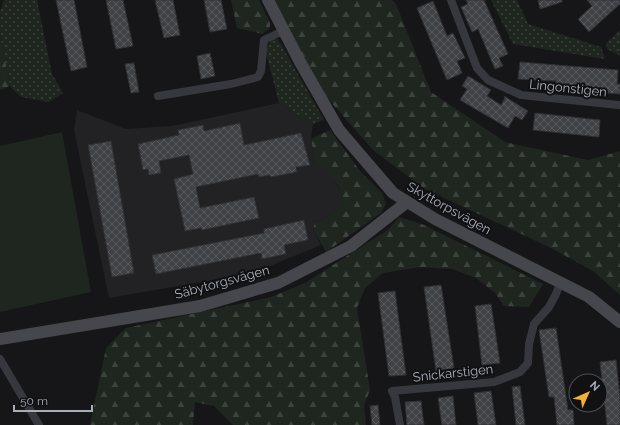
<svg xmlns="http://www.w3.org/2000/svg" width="620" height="425" font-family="Raleway,sans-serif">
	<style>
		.built { fill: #222225 }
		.grass { fill: url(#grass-dots) }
		.forest { fill: url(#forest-firs) }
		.pitch { fill: #1e261f }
		.building { fill: url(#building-cross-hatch); stroke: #303034 }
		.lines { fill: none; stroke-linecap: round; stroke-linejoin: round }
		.street { stroke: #37383d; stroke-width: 8 }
		.secondary { stroke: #45474d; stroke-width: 12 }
		.labels { text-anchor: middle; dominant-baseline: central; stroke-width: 4; stroke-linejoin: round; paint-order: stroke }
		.street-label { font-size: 13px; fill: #a8adb8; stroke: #111113 }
	</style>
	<defs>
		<pattern id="grass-dots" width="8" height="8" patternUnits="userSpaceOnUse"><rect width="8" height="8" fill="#1e261f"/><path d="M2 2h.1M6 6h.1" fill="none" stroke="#3c433d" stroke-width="1.8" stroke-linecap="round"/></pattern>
		<pattern id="forest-firs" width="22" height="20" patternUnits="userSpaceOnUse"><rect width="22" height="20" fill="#1e261f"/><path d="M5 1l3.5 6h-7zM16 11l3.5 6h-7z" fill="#3c433d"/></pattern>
		<pattern id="building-cross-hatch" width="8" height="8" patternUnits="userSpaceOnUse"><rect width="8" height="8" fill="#404145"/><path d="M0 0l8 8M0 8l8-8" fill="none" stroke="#595a5e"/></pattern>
	</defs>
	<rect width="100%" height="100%" fill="#161618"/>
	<!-- built -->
	<polygon class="built" points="279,103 313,124 311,139 315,163 332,175 342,195 340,207 326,218 315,222 313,229 321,245 253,273 109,298 74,130 77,110 126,129 172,126"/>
	<!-- grass -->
	<g class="grass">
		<polygon points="4,0 37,0 52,74 63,93 49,102 21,97 10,86 0,36 0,11"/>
		<polygon points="491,0 517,0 528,24 601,47 605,59 513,44"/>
		<polygon points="620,30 620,56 607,49 606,43"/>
		<polygon points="271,39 278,39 324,120 313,124 279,103 266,52"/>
	</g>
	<!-- forest -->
	<g class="forest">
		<polygon points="231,0 259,0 270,23 270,28 262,34 237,28"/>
		<polygon points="275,0 392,0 396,4 431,92 505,142 588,160 620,151 620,295 593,271 551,248 425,189 374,151 329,100 302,55"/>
		<polygon points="0,36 10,86 1,90 0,89"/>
		<path d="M330 130 360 171 382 193 386 204 381 213 326 252 313 229 315 222 326 218 340 207C344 184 332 175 315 163L311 139Z"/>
		<polygon points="399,217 424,225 543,284 529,307 504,306 495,293 476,278 452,269 421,267 383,273 365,288 357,308 370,390 364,406 366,425 233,425 214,406 195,402 193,425 90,425 106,348 126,328 271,297 305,283 389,229"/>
	</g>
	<!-- pitch -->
	<polygon class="pitch" points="62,132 91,292 0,312 0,146"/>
	<!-- building -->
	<g class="building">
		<polygon points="56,0 74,0 87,67 71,71"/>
		<polygon points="106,0 123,0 133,46 116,49"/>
		<polygon points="155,0 173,0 180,35 164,38"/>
		<polygon points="204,0 221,0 227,29 210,32"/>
		<polygon points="466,0 484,0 508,54 499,58 503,66 495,69 478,29 472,32 461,7 468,4"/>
		<polygon points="538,0 562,0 562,2 540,9"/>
		<polygon points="587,0 620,0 620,4 589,32 578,19 592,6"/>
		<polygon points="433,1 447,36 453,33 465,58 457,61 462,73 447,80 417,8"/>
		<polygon points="210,53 215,76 201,79 197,56"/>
		<polygon points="520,62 618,70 617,84 620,84 620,94 556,89 556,81 518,79"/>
		<polygon points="134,63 139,92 131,93 125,64"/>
		<polygon points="468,76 491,90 487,96 501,105 505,98 504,96 528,111 522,120 515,116 508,128 460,100 467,89 462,86"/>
		<polygon points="535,113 600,120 599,137 533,130"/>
		<polygon points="240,123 244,145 301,133 310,165 296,167 297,172 271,177 270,175 259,177 258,174 196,187 200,208 254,197 259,218 202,230 201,228 185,231 174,179 193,174 189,155 159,161 161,173 149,175 148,169 143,170 138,144 179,135 178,130 203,125 204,131"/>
		<polygon points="111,141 134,273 112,277 88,145"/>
		<polygon points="304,220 308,240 284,245 286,254 262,259 261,253 156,274 152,255 264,233 264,229"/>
		<polygon points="441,285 454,368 436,371 424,287"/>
		<polygon points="395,291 406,375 389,376 378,293"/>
		<polygon points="491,304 500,363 482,365 475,306"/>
		<polygon points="556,328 568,410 573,410 574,425 557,425 554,397 549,397 539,330"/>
		<polygon points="616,360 620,397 620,425 607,425 600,362"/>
		<polygon points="520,386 525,425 516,425 512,387"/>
		<polygon points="491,391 496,425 478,425 474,393"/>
		<polygon points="453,396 456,425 442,425 438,398"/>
		<polygon points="421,401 424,425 407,425 405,402"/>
		<polygon points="378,405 380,425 372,425 370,406"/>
	</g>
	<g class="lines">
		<!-- street -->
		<g class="street">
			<polyline points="451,0 477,68 488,80 521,95 619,105"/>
			<polyline points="158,96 231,84 258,77 261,71 264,40 283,31"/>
			<polyline points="0,359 39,425"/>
			<polyline points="400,425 395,397 392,391 494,382 520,372 528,363 529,344 534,324 549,307 556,294 561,281"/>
		</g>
		<!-- secondary -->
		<g class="secondary">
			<polyline points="268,0 300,62 339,130 393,193 435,219 589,297 620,322"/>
			<polyline points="0,339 200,306 278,283 351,246 407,202"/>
		</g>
	</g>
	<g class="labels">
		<!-- street labels -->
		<g class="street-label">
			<text transform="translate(568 88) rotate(6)">Lingonstigen</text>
			<text transform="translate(449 208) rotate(29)">Skyttorpsvägen</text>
			<text transform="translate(222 282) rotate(-15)">Säbytorgsvägen</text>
			<text transform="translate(453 373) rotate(-6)">Snickarstigen</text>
		</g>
	</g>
	<!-- north arrow -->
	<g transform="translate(588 393) rotate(45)"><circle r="19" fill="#111113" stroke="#4d4f55"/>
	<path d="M0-3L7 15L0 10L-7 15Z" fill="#f2b134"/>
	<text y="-6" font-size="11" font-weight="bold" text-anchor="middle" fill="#a8adb8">N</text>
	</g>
	<!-- scale -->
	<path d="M14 405v6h78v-6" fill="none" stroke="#a8adb8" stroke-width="2"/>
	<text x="20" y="405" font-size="12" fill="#a8adb8" stroke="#111113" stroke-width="3" paint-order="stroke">50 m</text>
</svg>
